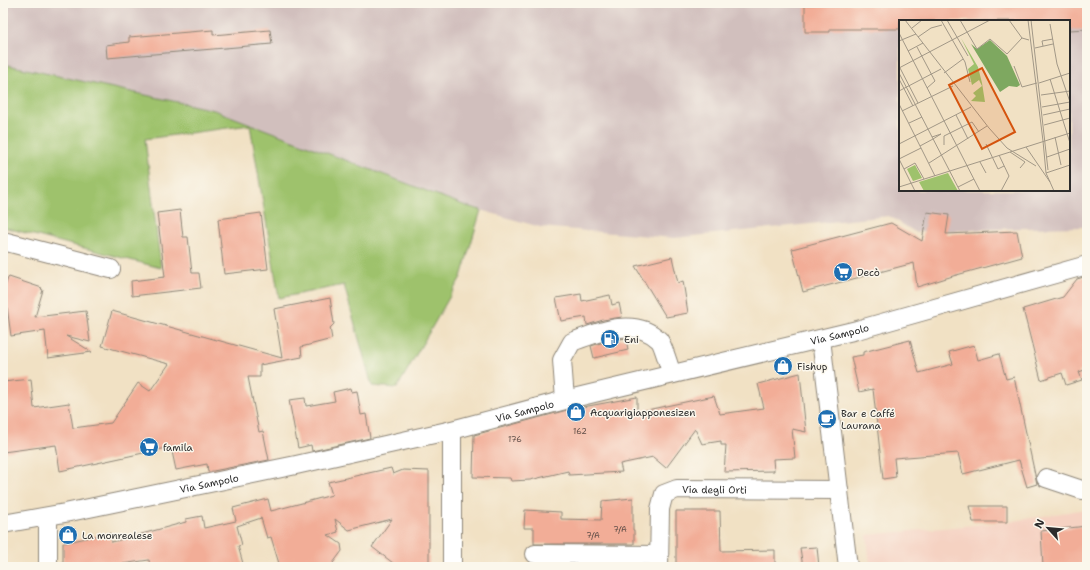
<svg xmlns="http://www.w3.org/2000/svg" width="1090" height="570" font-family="'Shantell Sans',sans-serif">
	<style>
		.built { fill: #f5d2c2 }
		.industrial { fill: #d1bfbd; fill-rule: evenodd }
		.green { fill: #9ec26c; stroke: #64764c }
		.building { fill: #f2ad97 }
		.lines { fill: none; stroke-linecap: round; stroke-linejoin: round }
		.minor-casing { stroke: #8e8678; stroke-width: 20 }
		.minor { stroke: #fff; stroke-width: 18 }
		.labels { text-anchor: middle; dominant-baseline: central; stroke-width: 3; stroke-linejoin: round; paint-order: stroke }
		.number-label { font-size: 8px; fill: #5d4c46 }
		.poi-label { font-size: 10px; fill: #2b2b2b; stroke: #fbf7ec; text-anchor: start }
		.street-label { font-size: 10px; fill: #2b2b2b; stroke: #fbf7ec }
		.inset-road { fill: none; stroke: #a29887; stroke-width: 1 }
		.view { fill: #d5540f; fill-opacity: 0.15; stroke: #d5540f; stroke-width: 2 }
		.inset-edge { fill: none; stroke: #2b2b2b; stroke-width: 2 }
	</style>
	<rect width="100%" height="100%" fill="#fbf7ec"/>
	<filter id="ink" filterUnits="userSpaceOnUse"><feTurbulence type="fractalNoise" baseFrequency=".025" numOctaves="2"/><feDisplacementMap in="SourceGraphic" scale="8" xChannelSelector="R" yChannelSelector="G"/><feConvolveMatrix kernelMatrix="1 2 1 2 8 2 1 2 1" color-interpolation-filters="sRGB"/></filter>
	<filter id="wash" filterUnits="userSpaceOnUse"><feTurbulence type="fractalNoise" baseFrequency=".012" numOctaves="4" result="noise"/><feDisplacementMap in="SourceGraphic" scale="16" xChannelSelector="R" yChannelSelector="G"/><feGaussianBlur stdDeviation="0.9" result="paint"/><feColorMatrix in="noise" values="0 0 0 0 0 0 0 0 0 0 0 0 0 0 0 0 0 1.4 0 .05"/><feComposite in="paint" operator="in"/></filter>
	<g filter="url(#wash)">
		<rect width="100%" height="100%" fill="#f1e1c4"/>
		<!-- built -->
		<polygon class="built" points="1080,510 1087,510 1087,567 870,567 867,535 1007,522"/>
		<!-- industrial -->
		<path class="industrial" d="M3 3H1087V227L1021 228 915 232 889 216 674 238 540 227 466 206 214 110 3 64ZM900 21H1069V190H900Z"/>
		<!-- green -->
		<polygon class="green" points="3,64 214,110 466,206 481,210 461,277 397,388 372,386 344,285 279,298 250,125 145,139 161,268 3,227"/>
		<g id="blocks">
			<!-- building -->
			<g class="building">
				<polygon points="847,3 1087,3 1087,29 1069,30 1069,21 900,21 900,29 830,29 830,32 805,32 805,5"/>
				<polygon points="213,30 213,35 270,30 272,44 107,58 106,45 129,42 129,37"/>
				<polygon points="180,210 183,237 188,237 192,273 199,273 201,288 132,296 131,281 165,277 157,213"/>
				<polygon points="927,212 949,215 946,234 1017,231 1022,257 953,276 917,287 914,263 803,292 792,249 891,223 922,241"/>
				<polygon points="261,213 268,269 224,274 218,219"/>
				<polygon points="672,257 678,283 683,281 688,313 666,317 635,266"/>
				<polygon points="1087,276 1087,369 1079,372 1082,380 1066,385 1062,373 1041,380 1023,309 1063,297 1077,279"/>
				<polygon points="9,277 42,288 41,289 43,290 35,317 86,311 90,342 66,336 92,352 48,358 45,331 11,336 6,299 3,298 3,292 8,278"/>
				<polygon points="581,294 582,301 610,295 612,305 619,303 622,317 603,320 587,325 586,317 561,321 556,298"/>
				<polygon points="330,298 334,324 330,328 332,339 301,347 302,357 260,365 260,377 248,377 259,432 263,431 269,460 208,472 207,464 176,470 171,447 60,471 56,445 3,452 3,382 31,379 34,408 69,403 73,428 111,423 138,383 150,391 169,364 102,346 112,311 282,358 274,309"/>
				<polygon points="626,338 628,350 594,358 591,346 607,341"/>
				<polygon points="910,340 919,373 953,364 949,352 974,345 978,360 999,354 1006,379 1014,377 1037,484 1027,487 1019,460 963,474 958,453 894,458 896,477 883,479 873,389 859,392 851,357 863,355 863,352"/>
				<polygon points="800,373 806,432 792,429 795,458 773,459 774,471 724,472 726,445 721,445 721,441 702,444 695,429 666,468 653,457 620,464 622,472 569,475 568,471 530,480 511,481 510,478 473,477 474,435 567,410 637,397 637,412 714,396 720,414 764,408 758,384"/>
				<polygon points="351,388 352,392 357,391 361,415 366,414 370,438 312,451 311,445 298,448 289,400 305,398 306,406 335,401 333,392"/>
				<polygon points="391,468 393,474 403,470 429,471 429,567 393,567 393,563 372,547 392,519 349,530 335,519 338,532 328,535 341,544 342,551 330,567 280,567 271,537 267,538 261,518 237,526 242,545 238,546 244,567 150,567 149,560 115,565 116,567 63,567 63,543 110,533 112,542 186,522 186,519 202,516 204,528 236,521 233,508 268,499 271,511 302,503 332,495 328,482"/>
				<polygon points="633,498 633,530 634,530 634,544 534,544 534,528 524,528 525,510 561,512 561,519 601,520 602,501"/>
				<polygon points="969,506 1007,506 1007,522 973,522"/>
				<polygon points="676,511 720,511 721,551 775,550 775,567 676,567"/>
				<polygon points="1087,526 1087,567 1043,567 1041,531"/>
				<polygon points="817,547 819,567 803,567 800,548"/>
			</g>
		</g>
	</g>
	<g filter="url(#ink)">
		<use href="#blocks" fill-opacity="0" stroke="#8e8678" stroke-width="1"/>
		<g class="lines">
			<!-- minor casing -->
			<g class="minor-casing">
				<g id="minor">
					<polyline points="3,241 111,269"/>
					<polyline points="821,339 848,567"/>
					<path d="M565 400 562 360 572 342C598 332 635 316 659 340 663 344 669 367 672 374"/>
					<polyline points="452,430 452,567"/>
					<polyline points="1046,478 1082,490 1087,490"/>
					<polyline points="48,517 48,567"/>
					<path id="s1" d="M3 524 65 513 296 465 452 430 565 400 857 330 1087 265"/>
					<polyline points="535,554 659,555"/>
					<path id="s2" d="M659 567 660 509 664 494 677 489 839 490"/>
				</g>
			</g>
			<!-- minor -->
			<use href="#minor" class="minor"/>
		</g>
	</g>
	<!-- icons -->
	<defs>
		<g id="supermarket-disc" transform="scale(1)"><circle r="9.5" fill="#1f6fb2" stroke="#fbf7ec"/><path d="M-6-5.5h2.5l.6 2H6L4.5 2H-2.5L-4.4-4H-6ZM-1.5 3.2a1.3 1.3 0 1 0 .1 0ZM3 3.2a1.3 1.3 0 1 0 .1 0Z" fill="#fff"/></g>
		<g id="fuel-disc" transform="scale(1)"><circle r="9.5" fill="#1f6fb2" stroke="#fbf7ec"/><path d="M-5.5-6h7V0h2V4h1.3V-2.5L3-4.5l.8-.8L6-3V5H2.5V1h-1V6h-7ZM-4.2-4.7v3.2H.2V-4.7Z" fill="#fff"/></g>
		<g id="shop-disc" transform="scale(1)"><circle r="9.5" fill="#1f6fb2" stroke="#fbf7ec"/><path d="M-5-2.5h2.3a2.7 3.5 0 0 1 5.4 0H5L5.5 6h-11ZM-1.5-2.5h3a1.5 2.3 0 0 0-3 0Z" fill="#fff"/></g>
		<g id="cafe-disc" transform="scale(1)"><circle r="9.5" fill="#1f6fb2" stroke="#fbf7ec"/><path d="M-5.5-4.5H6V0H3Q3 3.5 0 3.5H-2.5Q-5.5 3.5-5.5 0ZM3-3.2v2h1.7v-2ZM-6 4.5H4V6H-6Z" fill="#fff"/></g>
	</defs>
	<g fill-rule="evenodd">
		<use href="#supermarket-disc" x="843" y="272"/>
		<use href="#fuel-disc" x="610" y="339"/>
		<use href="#shop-disc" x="783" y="366"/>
		<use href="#shop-disc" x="576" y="412"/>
		<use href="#cafe-disc" x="827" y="419"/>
		<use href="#supermarket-disc" x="149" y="447"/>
		<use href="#shop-disc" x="68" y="535"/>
	</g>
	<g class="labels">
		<!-- number labels -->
		<g class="number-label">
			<text x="580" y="431">162</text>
			<text x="515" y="439">176</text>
			<text x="620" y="529">7/A</text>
			<text x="593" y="535">7/A</text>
		</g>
		<!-- poi labels -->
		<g class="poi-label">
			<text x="857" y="272">Decò</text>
			<text x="624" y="339">Eni</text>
			<text x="797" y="366">Fishup</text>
			<text x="590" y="412">Acquarigiapponesizen</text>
			<text x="841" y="413">Bar e Caffé<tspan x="841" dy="12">Laurana</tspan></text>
			<text x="163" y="447">famila</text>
			<text x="82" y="535">La monrealese</text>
		</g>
		<!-- street labels -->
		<g class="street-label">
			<text stroke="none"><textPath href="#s1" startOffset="858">Via Sampolo</textPath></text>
			<text stroke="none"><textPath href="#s1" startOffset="534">Via Sampolo</textPath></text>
			<text stroke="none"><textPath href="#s1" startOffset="210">Via Sampolo</textPath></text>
			<text stroke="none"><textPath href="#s2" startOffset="125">Via degli Orti</textPath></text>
		</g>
	</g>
	<!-- overview -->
	<g transform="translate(899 20)">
		<rect width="171" height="171" fill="#f1e1c4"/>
		<path d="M62 18 79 47 83 63 86 82 72 81 77 76 74 73 83 66 80 60 73 65 69 49 75 44ZM16 145 23 158 14 161 8 149ZM49 153 59 171H25L20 162Z" fill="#9ec26c"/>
		<path d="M91 20 108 36 121 65 118 67 110 66 101 72 72 24 78 29Z" fill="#7ea860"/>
		<path class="inset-road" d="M6 0 90 108 108 128 137 146M42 0 66 42 71 62M48 0 69 36M61 0 78 29 91 19 108 34 123 18 130 20M110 0 123 18M129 0 144 121M132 0 149 150M151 4 158 44 171 82M13 8 23 0M0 13 81 171M19 17 32 8 43 5M0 21 17 14M144 26 143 21 154 19M18 27 36 61 28 68M136 28 154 24M9 31 24 23M0 46 19 83M115 46 123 67 138 63M0 48 91 0M0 53 61 171M45 53 64 39M0 59 14 86M151 59 171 123M140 63 171 53M0 71 42 49M142 75 171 71M0 84 36 156M143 87 171 82M3 91 54 66M57 95 69 119M144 95 171 89M10 103 23 97M145 105 171 98M33 117 42 114 34 119M156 117 162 145M144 121 147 153 155 171M0 124 72 87M87 124 99 149 105 146M45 125V116L73 102 80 112M21 126 34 119M111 132 126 142 121 148M100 135 110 156 102 171M148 137 171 129M0 139 16 171M0 139 22 128M81 142 87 153M30 143 88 106M5 149 16 143 25 159M147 153 171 145M151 162 127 127 171 113M0 167 127 127M59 167 75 159"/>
		<path class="view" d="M83 48 116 112 83 129 50 65Z"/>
		<rect width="171" height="171" class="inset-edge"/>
	</g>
	<!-- margin -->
	<rect width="1090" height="570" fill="none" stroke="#fbf7ec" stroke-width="16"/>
	<!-- north arrow -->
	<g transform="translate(1048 528) rotate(297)" stroke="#fbf7ec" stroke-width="3" paint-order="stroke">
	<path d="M0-3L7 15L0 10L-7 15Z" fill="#2b2b2b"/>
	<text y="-6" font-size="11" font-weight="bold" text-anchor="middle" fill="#2b2b2b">N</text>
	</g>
</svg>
